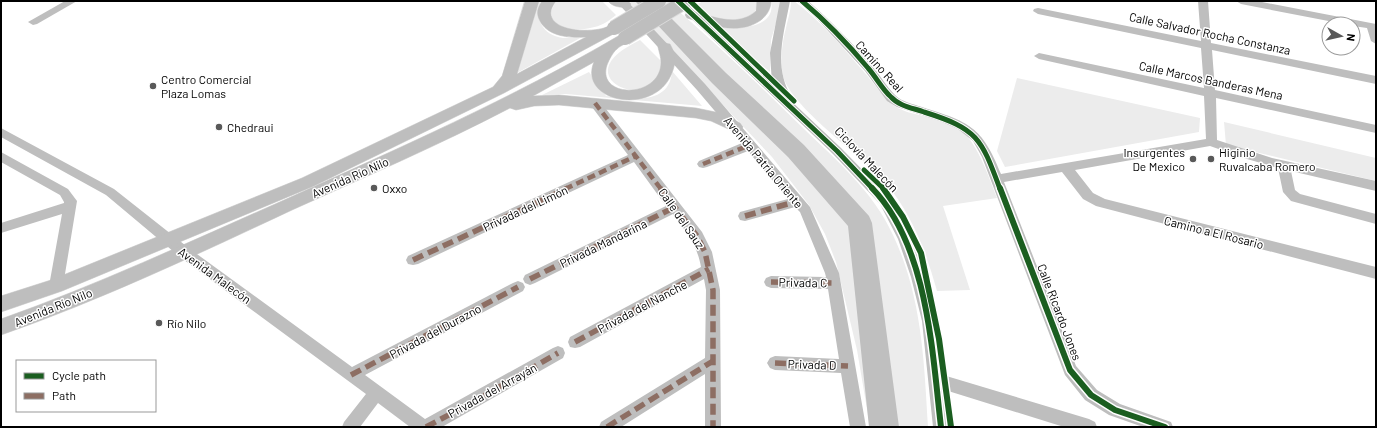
<svg xmlns="http://www.w3.org/2000/svg" width="1377" height="428" font-family="Barlow,sans-serif">
	<style>
		.green { fill: #ececec }
		.lines { fill: none; stroke-linecap: round; stroke-linejoin: round }
		.river { fill: #bfbfbf; fill-rule: evenodd }
		.major-casing { stroke: #dbdbdb; stroke-width: 1 }
		.minor { fill: #bebebe; fill-rule: evenodd }
		.major { fill: #bebebe; fill-rule: evenodd }
		.major-bridge-casing { stroke: #dbdbdb; stroke-width: 16; stroke-linecap: butt }
		.major-bridge { stroke: #bebebe; stroke-width: 14 }
		.quiet-far1 { stroke: #8d6e63; stroke-width: 4.5; stroke-dasharray: 8 4.5; stroke-linecap: butt }
		.quiet { stroke: #8d6e63; stroke-width: 5.5; stroke-dasharray: 11 5.5; stroke-linecap: butt }
		.cycleway-far1-casing { stroke: #fff; stroke-width: 7 }
		.cycleway-casing { stroke: #fff; stroke-width: 9 }
		.cycleway-far1 { stroke: #1b5e20; stroke-width: 5 }
		.cycleway { stroke: #1b5e20; stroke-width: 6 }
		.poi-dot { fill: #595959; stroke: #fff; stroke-width: 1.5 }
		.labels { text-anchor: middle; dominant-baseline: central; stroke-width: 3; stroke-linejoin: round; paint-order: stroke }
		.street-label { font-size: 12px; fill: #000; stroke: #fff }
		.poi-label { font-size: 12px; fill: #000; stroke: #fff; text-anchor: start }
	</style>
	<rect width="100%" height="100%" fill="#fff"/>
	<!-- green -->
	<g class="green">
		<path d="M536 1H541C535 19 542 35 563 38 569 38 576 37 582 37L517 73Z"/>
		<path d="M556 1H602L616 15C612 18 607 22 603 24 591 30 564 33 555 22 552 19 551 15 551 11Z"/>
		<path d="M625 1H667C714 41 758 84 802 127 836 160 873 191 893 235 922 297 924 360 928 427H870L857 350 836 262 825 234 809 205 772 157Z"/>
		<path d="M703 1H757C760 23 725 22 712 17 707 15 702 8 698 4Z"/>
		<path d="M771 1H780L779 16 776 23 771 40 770 72 717 27C735 29 777 30 771 1Z"/>
		<path d="M791 1H794C820 20 843 48 864 72 873 82 880 93 890 102 900 112 915 114 929 117 940 121 953 123 962 131 979 146 989 178 997 198L943 206 970 290 937 291C926 252 912 214 885 182 861 155 791 107 783 76 780 61 782 42 786 28 788 18 791 11 791 1Z"/>
		<path d="M640 40 661 61V70L654 84C648 86 642 89 636 90 623 91 603 81 609 65 614 53 629 46 640 40Z"/>
		<path d="M672 71 702 106 566 94 542 95 589 72 606 96C630 99 670 106 672 71Z"/>
		<polygon points="1017,78 1200,118 1199,132 1005,167 997,151"/>
		<polygon points="1224,122 1376,158 1376,181 1226,145"/>
	</g>
	<g class="lines">
		<!-- river -->
		<polygon class="river" points="635,1 654,1 726,73 804,145 869,216 872,223 899,427 869,427 848,226 788,157 712,83"/>
		<!-- major casing -->
		<g class="major-casing">
			<g id="major">
				<path d="M525 1H539L517 74 586 37C569 38 547 37 539 19 536 12 538 7 542 1H556C552 7 549 11 552 18 559 32 591 32 604 28 610 26 612 23 619 25L621 28 619 31 504 93 314 186 62 291 1 312V296L51 280 302 178 493 87 502 76Z"/>
				<path d="M608 1H628L631 4 629 7C622 8 612 7 608 1Z"/>
				<path d="M757 1H771C771 9 767 15 761 20 739 36 710 25 687 18L685 15 687 12 692 11C713 16 737 28 756 11Z"/>
				<path d="M625 34 630 35 632 38C628 44 622 44 617 49 613 52 609 60 607 65 596 99 661 99 661 62 661 57 659 52 658 47L660 44 665 43 670 44C675 52 676 62 673 70 658 118 577 103 594 62L533 96 559 95 696 108 720 113 740 123 743 127 740 131 735 132 711 121 696 118 559 105 534 106 516 110 510 108C439 145 365 177 292 210 196 255 101 300 1 335V319C97 285 189 242 282 201 397 149 511 99 620 35Z"/>
			</g>
		</g>
		<!-- minor -->
		<g class="minor">
			<polygon points="65,1 77,1 37,24 33,25 28,22"/>
			<polygon points="616,1 627,1 705,84 810,207 839,273 866,427 850,427 841,373 775,370 770,368 767,363 770,358 775,356 839,359 828,289 771,288 766,286 764,282 766,278 771,276 826,277 825,273 800,212 795,207 745,221 740,220 738,216 740,212 788,199 748,151 707,167 703,168 699,167 697,164 699,161 742,143 697,90"/>
			<path d="M673 1H684L772 84 770 53 780 1H790C784 33 773 66 791 96L789 99 841 148 890 198 912 239 925 277 936 321 943 375 1089 419 1095 422 1097 427H1064L945 390 949 427H933L922 321 911 277 898 239 880 204 833 154Z"/>
			<path d="M797 1H808C831 21 852 43 872 66 880 75 886 86 895 95 902 102 913 104 922 107 969 122 982 126 1001 174L1206 139 1204 96 1039 59 1034 56 1039 53 1204 88 1201 48 1038 14 1033 11 1034 9 1038 8 1201 41 1198 1H1208L1211 43 1376 76V84L1212 50 1215 90 1376 125V133L1216 98 1217 140 1272 158 1376 181V191L1291 171 1295 190 1300 194 1376 214V224L1291 201 1283 192 1278 168 1247 159 1210 146 1075 170 1093 193 1105 199 1376 267V279L1096 206 1083 199 1062 172 1004 182 1076 366 1097 390 1120 404 1171 422 1173 427H1143L1109 415 1085 400 1065 375 982 157 973 141 958 129 940 121 897 107 887 101 865 71 818 20Z"/>
			<polygon points="1236,1 1257,1 1376,24 1376,44 1371,41 1367,28 1353,26 1353,24 1344,24 1241,4"/>
			<path d="M595 99 599 100 702 232 712 252 720 290 721 427H705V374L621 427H599L601 422 705 358 706 290 704 279 580 347 575 348 570 347 568 342 570 337 701 267C697 244 686 232 673 214L535 283 530 285 525 283 523 279 525 275 666 206 634 162 418 264 413 265 408 264 406 260 408 256 628 155 589 103 591 100Z"/>
			<polygon points="1,128 114,189 190,249 352,367 513,283 518,281 523,283 525,287 523,291 365,375 425,419 553,348 558,346 563,348 565,353 563,358 442,427 410,427 378,403 360,427 342,427 344,422 366,394 180,257 106,195 1,137"/>
			<polygon points="1,152 68,189 77,201 63,286 61,290 56,292 51,290 49,286 62,214 1,233 1,223 64,203 64,202 60,195 1,162"/>
		</g>
		<!-- major -->
		<use href="#major" class="major"/>
		<!-- major-bridge casing -->
		<g class="major-bridge-casing">
			<g id="major-bridge">
				<polyline points="614,28 659,1"/>
				<polyline points="625,38 686,1"/>
			</g>
		</g>
		<!-- major-bridge -->
		<use href="#major-bridge" class="major-bridge"/>
		<!-- quiet-far1 -->
		<g class="quiet-far1">
			<polyline points="595,103 661,189"/>
			<polyline points="703,164 750,145"/>
			<polyline points="565,189 636,156"/>
		</g>
		<!-- quiet -->
		<g class="quiet">
			<polyline points="660,188 697,236 705,252 713,290 713,427"/>
			<polyline points="745,216 798,201"/>
			<polyline points="413,260 568,188"/>
			<polyline points="530,279 675,207"/>
			<polyline points="771,282 834,283"/>
			<polyline points="575,342 709,269"/>
			<polyline points="775,363 848,366"/>
			<polyline points="351,375 518,287"/>
			<polyline points="426,427 475,401 558,353"/>
			<polyline points="607,427 713,361"/>
		</g>
		<!-- cycleway-far1 casing -->
		<g class="cycleway-far1-casing">
			<g id="cycleway-far1">
				<polyline points="678,1 837,151 873,189"/>
				<polyline points="690,1 794,101"/>
				<path d="M802 1C826 21 848 44 868 68 876 77 882 89 891 97 899 106 913 108 924 112 978 129 981 138 1000 189"/>
				<polyline points="864,170 884,189"/>
			</g>
		</g>
		<!-- cycleway casing -->
		<g class="cycleway-casing">
			<g id="cycleway">
				<path d="M872 188C928 246 932 351 941 427"/>
				<polyline points="883,188 903,217 921,253 939,339 951,427"/>
				<polyline points="1000,188 1070,370 1091,395 1115,410 1165,427"/>
			</g>
		</g>
		<!-- cycleway-far1 -->
		<use href="#cycleway-far1" class="cycleway-far1"/>
		<!-- cycleway -->
		<use href="#cycleway" class="cycleway"/>
	</g>
	<!-- markers -->
	<g class="poi-dot">
		<circle cx="153" cy="86" r="4"/>
		<circle cx="219" cy="127" r="4"/>
		<circle cx="1193" cy="159" r="4"/>
		<circle cx="1211" cy="159" r="4"/>
		<circle cx="374" cy="188" r="4"/>
		<circle cx="159" cy="323" r="4"/>
	</g>
	<g class="labels">
		<!-- street labels -->
		<g class="street-label">
			<text transform="translate(1210 33) rotate(12)">Calle Salvador Rocha Constanza</text>
			<text transform="translate(880 66) rotate(48)">Camino Real</text>
			<text transform="translate(1211 80) rotate(12)">Calle Marcos Banderas Mena</text>
			<text transform="translate(867 159) rotate(46)">Ciclovía Malecón</text>
			<text transform="translate(764 162) rotate(50)">Avenida Patria Oriente</text>
			<text transform="translate(350 177) rotate(-24)">Avenida Río Nilo</text>
			<text transform="translate(525 208) rotate(-25)">Privada del Limón</text>
			<text transform="translate(682 218) rotate(55)">Calle del Sauz</text>
			<text transform="translate(1214 232) rotate(14)">Camino a El Rosario</text>
			<text transform="translate(603 243) rotate(-26)">Privada Mandarina</text>
			<text transform="translate(215 275) rotate(36)">Avenida Malecón</text>
			<text transform="translate(803 282) rotate(1)">Privada C</text>
			<text transform="translate(642 306) rotate(-28)">Privada del Nanche</text>
			<text transform="translate(53 307) rotate(-22)">Avenida Río Nilo</text>
			<text transform="translate(1060 312) rotate(69)">Calle Ricardo Jones</text>
			<text transform="translate(435 331) rotate(-28)">Privada del Durazno</text>
			<text transform="translate(812 364) rotate(2)">Privada D</text>
			<text transform="translate(492 390) rotate(-29)">Privada del Arrayán</text>
		</g>
		<!-- poi labels -->
		<g class="poi-label">
			<text x="161" y="79">Centro Comercial<tspan x="161" dy="14">Plaza Lomas</tspan></text>
			<text x="227" y="127">Chedraui</text>
			<text x="1185" y="152" text-anchor="end">Insurgentes<tspan x="1185" dy="14">De Mexico</tspan></text>
			<text x="1219" y="152">Higinio<tspan x="1219" dy="14">Ruvalcaba Romero</tspan></text>
			<text x="382" y="188">Oxxo</text>
			<text x="167" y="323">Río Nilo</text>
		</g>
	</g>
	<!-- border -->
	<rect width="1377" height="428" fill="none" stroke="#000000" stroke-width="4"/>
	<!-- legend -->
	<rect x="16" y="360" width="140" height="52" fill="#ffffff" stroke="#999999"/>
	<rect x="24" y="373" width="20" height="6" fill="#1b5e20" stroke="#999999"/>
	<text x="52" y="380" font-size="12" fill="#000000">Cycle path</text>
	<rect x="24" y="393" width="20" height="6" fill="#8d6e63" stroke="#999999"/>
	<text x="52" y="400" font-size="12" fill="#000000">Path</text>
	<!-- north arrow -->
	<g transform="translate(1341 36) rotate(98)"><circle r="19" fill="#ffffff" stroke="#999999"/>
	<path d="M0-3L7 15L0 10L-7 15Z" fill="#595959"/>
	<text y="-6" font-size="11" font-weight="bold" text-anchor="middle" fill="#000000">N</text>
	</g>
</svg>
